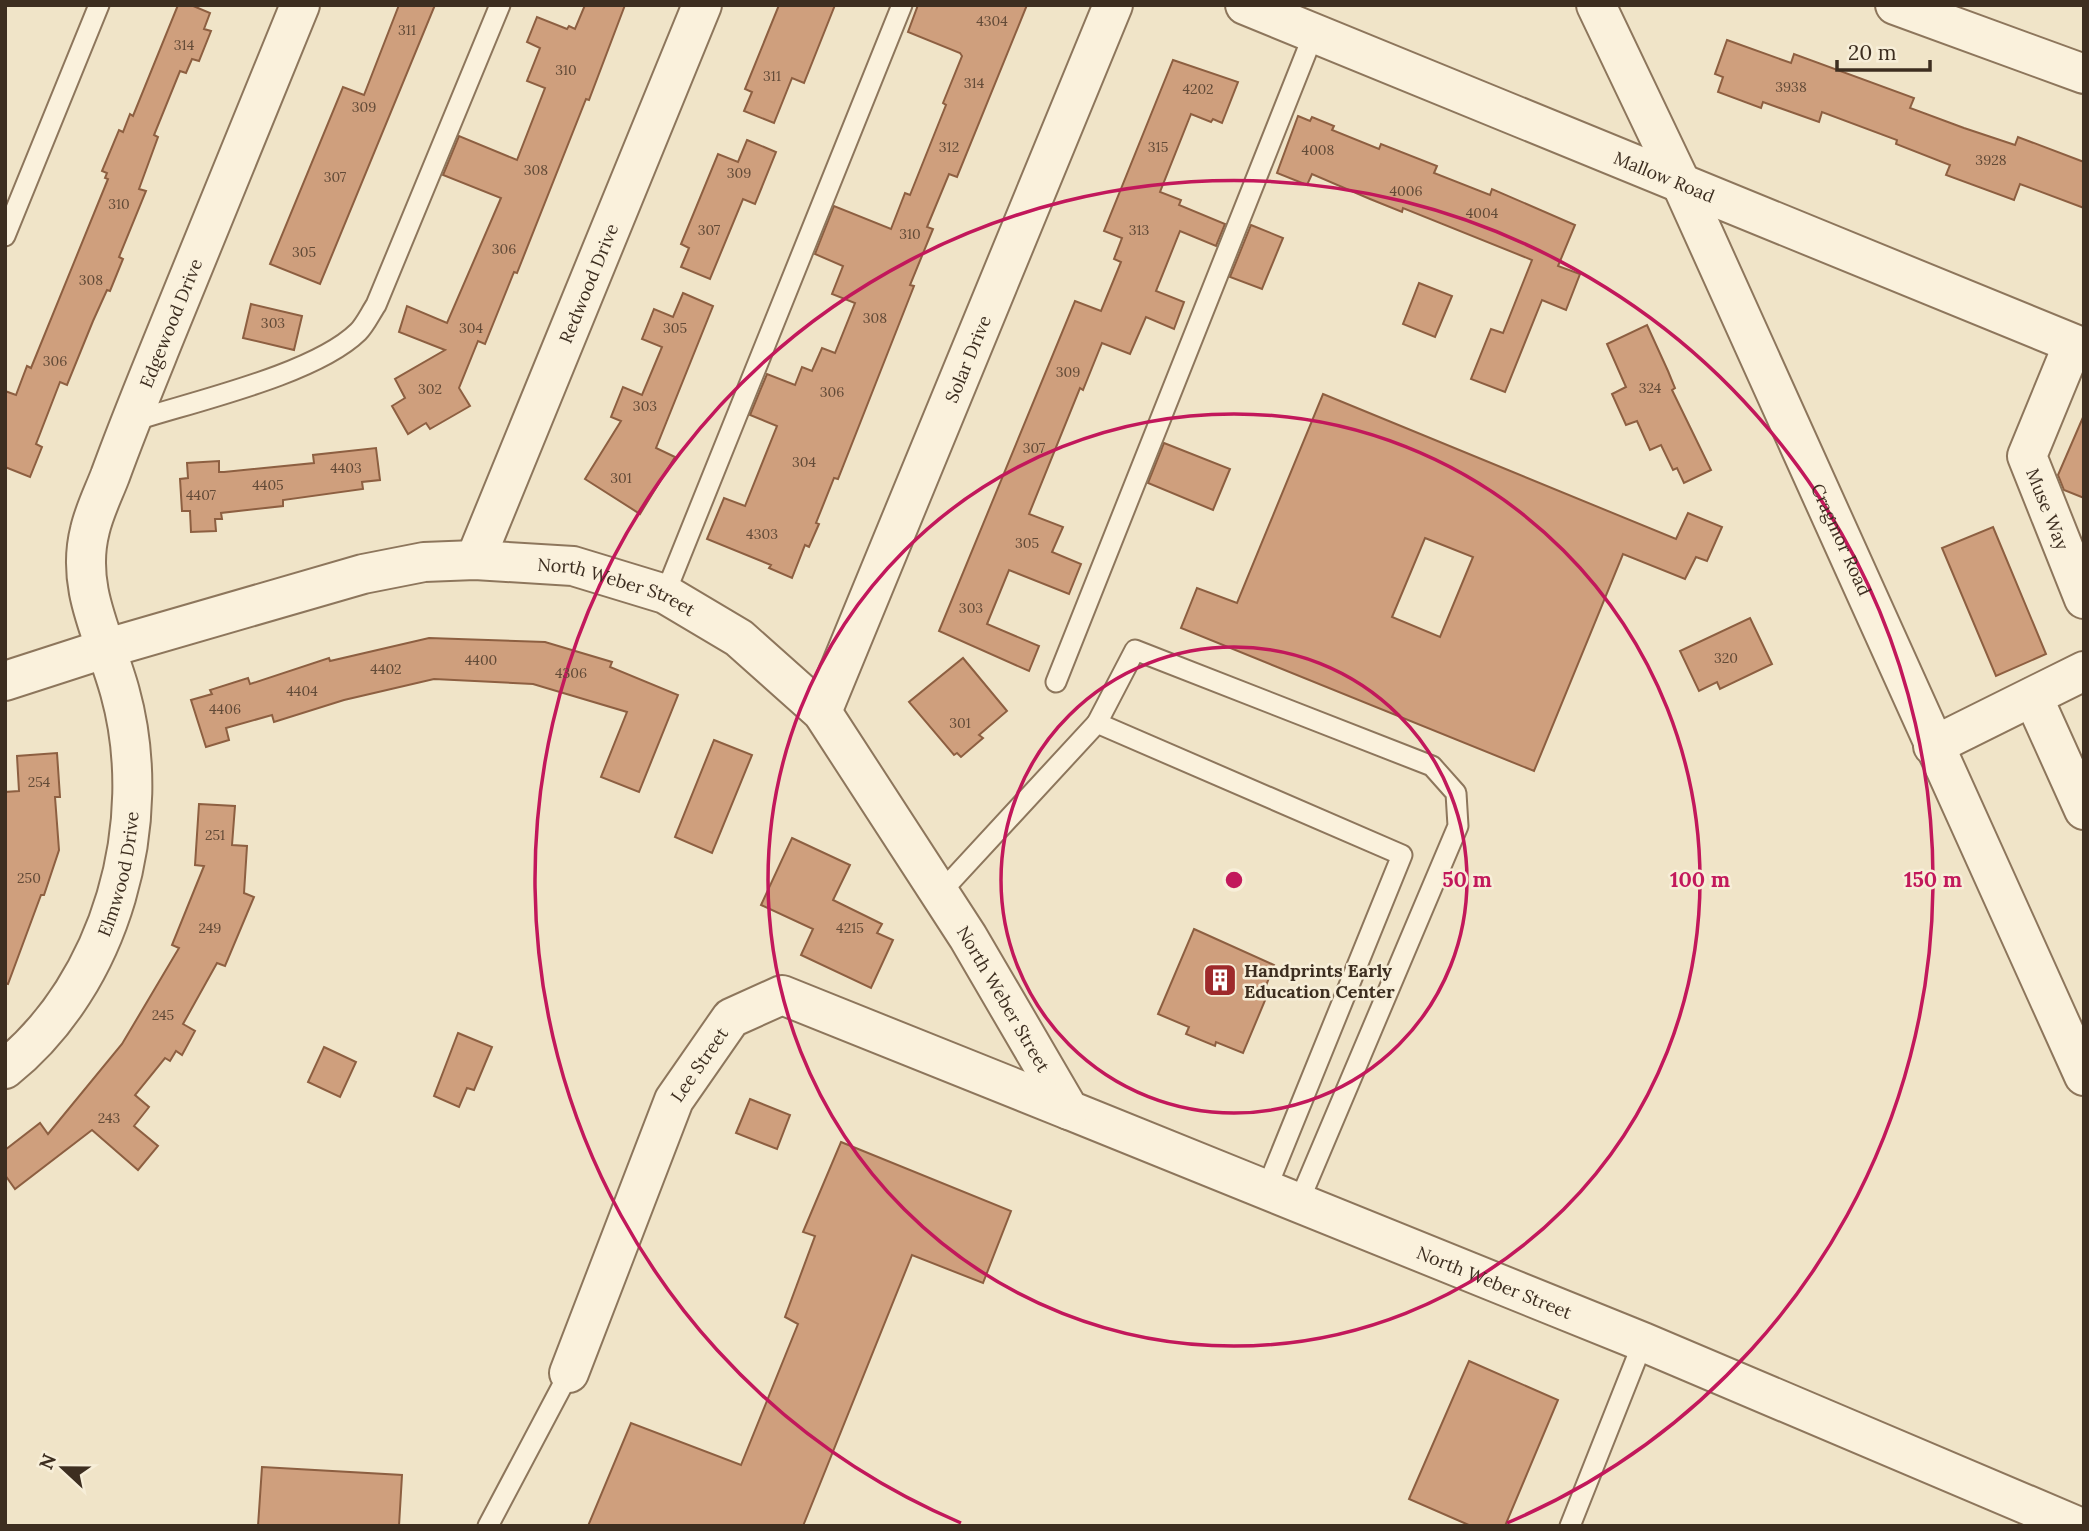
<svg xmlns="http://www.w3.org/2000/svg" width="2089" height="1531" font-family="Lora,serif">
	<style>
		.building { fill: #cf9f7d; stroke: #8d5f41; stroke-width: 2; fill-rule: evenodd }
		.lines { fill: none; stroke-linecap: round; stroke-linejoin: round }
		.service-casing { stroke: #8d765c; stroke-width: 23 }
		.minor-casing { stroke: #8d765c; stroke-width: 42 }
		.service { stroke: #faf1dc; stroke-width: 19 }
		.minor { stroke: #faf1dc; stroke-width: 38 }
		.ring { fill: none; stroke: #c2185b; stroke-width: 3.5 }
		.labels { text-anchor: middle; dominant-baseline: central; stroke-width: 5; stroke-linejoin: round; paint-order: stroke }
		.number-label { font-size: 14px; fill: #624a37 }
		.street-label { font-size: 18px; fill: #3d2e20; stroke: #f7eed8 }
		.poi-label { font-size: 18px; font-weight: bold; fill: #3d2e20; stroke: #f7eed8; text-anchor: start }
		.centre { fill: #c2185b; stroke: #f7eed8; stroke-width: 3.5 }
		.ring-label { font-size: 21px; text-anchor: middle; font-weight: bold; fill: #c2185b; stroke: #f7eed8; stroke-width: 5; stroke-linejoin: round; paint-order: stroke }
	</style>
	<rect width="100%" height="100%" fill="#f0e4c8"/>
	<!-- building -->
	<g class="building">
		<polygon points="178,5 191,5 210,13 204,29 211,31 199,61 192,59 186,73 180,71 154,135 158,137 139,189 146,191 119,257 123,259 110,291 107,290 93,321 67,385 60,382 36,444 42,447 30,477 5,467 5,391 16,395 27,366 31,368 108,179 105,178 107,173 102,171 119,130 123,132 130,114 133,116"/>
		<polygon points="399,5 435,5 320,284 270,264 343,87 364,95"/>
		<polygon points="585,5 625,5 589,100 586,99 517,273 514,272 485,344 478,341 459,388 470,406 430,429 426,423 408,434 392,406 405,398 395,379 445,350 399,332 407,306 447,323 501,198 443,175 459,136 517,160 545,88 527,81 540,48 527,42 537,17 567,29 569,26 575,29"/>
		<polygon points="779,5 835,5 804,83 792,78 774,123 744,111 752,92 745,89"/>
		<polygon points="918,5 1027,5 957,177 949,174 927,227 933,229 910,285 914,286 838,479 834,478 816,523 819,524 809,547 805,545 792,578 769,568 771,565 707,539 724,498 745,506 777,426 750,415 767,374 795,385 802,367 812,371 822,348 835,353 855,303 832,294 843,266 815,254 834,206 891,229 905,193 910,195 946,105 943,103 962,56 960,53 908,32"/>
		<polygon points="1727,40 1791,63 1794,54 1914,98 1910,108 1964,128 2015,145 2018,137 2084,162 2084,208 2020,184 2014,200 1946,175 1950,165 1896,144 1897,140 1822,112 1819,122 1763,102 1761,108 1718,92 1723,77 1715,74"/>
		<polygon points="1173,60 1238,82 1222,123 1213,119 1211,122 1191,114 1160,192 1181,200 1179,205 1225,224 1216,246 1180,231 1156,291 1184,302 1174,329 1146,317 1130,354 1102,343 1083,390 1080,388 1029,514 1063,527 1052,552 1081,564 1069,594 1009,570 987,624 1039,646 1029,671 939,631 1075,301 1101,311 1121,262 1114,259 1122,238 1104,231"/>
		<polygon points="1298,116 1310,121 1312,117 1334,126 1332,130 1379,149 1381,144 1437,166 1434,173 1490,195 1492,189 1575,225 1558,266 1580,274 1566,310 1542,300 1505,392 1471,379 1491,329 1503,333 1532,260 1403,208 1402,212 1370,199 1312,174 1307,185 1277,173"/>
		<polygon points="747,140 776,152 755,204 743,199 710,279 681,267 689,248 681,244 718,154 738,162"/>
		<polygon points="1251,225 1283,238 1262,289 1230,277"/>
		<polygon points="1419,283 1452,296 1435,337 1403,324"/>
		<polygon points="683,293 713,306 656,448 675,457 640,514 585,479 621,421 611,417 623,387 642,395 662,347 642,339 654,309 673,317"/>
		<polygon points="251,304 302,316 294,350 243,338"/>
		<polygon points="1647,325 1668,371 1675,388 1672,390 1711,470 1684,483 1677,468 1673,470 1661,445 1650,450 1637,421 1626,425 1612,394 1626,387 1607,344"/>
		<path d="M1323 394 1676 539 1688 513 1722 527 1707 561 1696 557 1685 579 1623 554 1534 771 1181 628 1197 588 1237 603ZM1425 538 1473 557 1440 637 1392 617Z"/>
		<polygon points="2084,415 2084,498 2064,490 2058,475"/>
		<polygon points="1164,443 1230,469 1213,510 1148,483"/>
		<polygon points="376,448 380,480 362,482 363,489 283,500 283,506 221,513 222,519 215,519 216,531 191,532 190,511 182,511 180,479 188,478 187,463 219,461 219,472 224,472 314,463 313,455"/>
		<polygon points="1993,527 2046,654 1996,676 1942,548"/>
		<polygon points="1750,618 1772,664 1720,689 1717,682 1699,691 1680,651"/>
		<polygon points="429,638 545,642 612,662 610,667 678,695 639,792 601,777 627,712 533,684 434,679 344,700 274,722 272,715 226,728 229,740 206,747 191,700 212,694 210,690 248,678 250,684 329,658 330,661"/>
		<polygon points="963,658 1007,711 979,735 983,738 961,757 957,753 954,755 909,702"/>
		<polygon points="714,740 752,755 712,853 675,837"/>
		<polygon points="57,753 60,797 55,797 59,850 44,895 41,895 8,984 5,983 5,792 19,791 17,756"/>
		<polygon points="199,804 235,806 232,845 247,846 244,893 254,897 225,966 217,963 183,1024 195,1031 182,1055 176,1051 170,1061 165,1058 135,1095 149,1107 134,1126 158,1146 138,1170 92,1130 15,1189 5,1175 5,1150 40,1123 48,1134 122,1044 179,948 172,945 204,866 195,865"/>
		<polygon points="792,838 850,865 833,900 882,924 877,933 893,940 871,988 801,955 813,929 761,905"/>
		<polygon points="1194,929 1274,965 1262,996 1266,998 1243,1053 1216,1042 1215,1046 1186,1034 1189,1027 1158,1014"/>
		<polygon points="458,1033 492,1047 474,1090 467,1088 459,1107 434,1096"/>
		<polygon points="324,1047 356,1062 340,1097 308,1082"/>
		<polygon points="750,1099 790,1115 777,1149 736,1133"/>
		<polygon points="841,1142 1011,1211 983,1283 912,1255 803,1526 588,1526 631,1423 741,1465 798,1324 785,1317 815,1236 803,1232"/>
		<polygon points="1469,1361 1558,1400 1505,1526 1471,1526 1409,1499"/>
		<polygon points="262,1467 402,1475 399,1526 258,1526"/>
	</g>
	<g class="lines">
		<!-- service casing -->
		<g class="service-casing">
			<g id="service">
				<polyline points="5,236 99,5"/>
				<path d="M130 422C191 402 314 375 358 332 365 325 370 314 376 305L500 5"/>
				<polyline points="665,594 902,5"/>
				<polyline points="1056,682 1314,33"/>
				<polyline points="1097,723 1135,650 1432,766 1456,793 1458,826 1298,1204"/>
				<polyline points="940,893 1097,723 1402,855 1266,1190"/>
				<polyline points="488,1526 569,1373"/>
				<polyline points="1570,1526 1643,1342"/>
			</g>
		</g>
		<!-- minor casing -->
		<g class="minor-casing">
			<g id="minor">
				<path id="s1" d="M1245 5 2084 348"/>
				<path id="s2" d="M1596 5 1680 181 2084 1076"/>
				<polyline points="1895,5 2084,74"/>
				<path id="s3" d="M2073 344 2027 456 2084 599"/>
				<path id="s4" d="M475 560 702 5"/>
				<path id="s5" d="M5 681 104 649 363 574 424 562 475 560 573 566 665 594 739 638 822 712 968 937 1069 1110 1643 1342 2077 1526"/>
				<polyline points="2033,697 2084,810"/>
				<path id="s6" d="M822 712 1113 5"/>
				<polyline points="1933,746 2084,671"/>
				<path id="s7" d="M5 1069C112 983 156 822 120 692 105 637 75 588 90 530 94 512 103 494 110 476 127 429 146 383 165 336 210 226 255 116 300 5"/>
				<path id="s8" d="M569 1373 674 1100 731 1018 782 995 1069 1110"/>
			</g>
		</g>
		<!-- service -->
		<use href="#service" class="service"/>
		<!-- minor -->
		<use href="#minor" class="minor"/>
	</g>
	<!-- distance rings -->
	<g class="ring">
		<circle cx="1234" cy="880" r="233"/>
		<circle cx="1234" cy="880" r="466"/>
		<path d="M961 1523A699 699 0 1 1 1507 1523"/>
	</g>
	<!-- icons -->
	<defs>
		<g id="building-square" transform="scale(1.75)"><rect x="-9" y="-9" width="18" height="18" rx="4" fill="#9e2a2b" stroke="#f7eed8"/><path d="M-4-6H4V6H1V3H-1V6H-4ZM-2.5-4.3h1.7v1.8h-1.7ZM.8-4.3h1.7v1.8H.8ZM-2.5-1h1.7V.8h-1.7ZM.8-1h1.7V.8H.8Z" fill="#fff"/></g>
	</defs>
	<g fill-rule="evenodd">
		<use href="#building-square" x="1220" y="980"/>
	</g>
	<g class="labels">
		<!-- number labels -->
		<g class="number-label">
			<text x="992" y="21">4304</text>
			<text x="407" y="30">311</text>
			<text x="184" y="45">314</text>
			<text x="566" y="70">310</text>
			<text x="772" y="76">311</text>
			<text x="974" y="83">314</text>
			<text x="1791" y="87">3938</text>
			<text x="1198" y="89">4202</text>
			<text x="364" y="107">309</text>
			<text x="949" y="147">312</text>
			<text x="1158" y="147">315</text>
			<text x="1318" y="150">4008</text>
			<text x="1991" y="160">3928</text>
			<text x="536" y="170">308</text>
			<text x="739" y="173">309</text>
			<text x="335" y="177">307</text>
			<text x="1406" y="191">4006</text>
			<text x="119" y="204">310</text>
			<text x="1482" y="213">4004</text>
			<text x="709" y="230">307</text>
			<text x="1139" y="230">313</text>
			<text x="910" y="234">310</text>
			<text x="504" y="249">306</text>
			<text x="304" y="252">305</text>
			<text x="91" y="280">308</text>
			<text x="875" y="318">308</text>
			<text x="273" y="323">303</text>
			<text x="471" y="328">304</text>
			<text x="675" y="328">305</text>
			<text x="55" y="361">306</text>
			<text x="1068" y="372">309</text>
			<text x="1650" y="388">324</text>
			<text x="430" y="389">302</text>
			<text x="832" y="392">306</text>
			<text x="645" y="406">303</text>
			<text x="1034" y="448">307</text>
			<text x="804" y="462">304</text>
			<text x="346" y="468">4403</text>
			<text x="621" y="478">301</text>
			<text x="268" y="485">4405</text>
			<text x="201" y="495">4407</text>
			<text x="762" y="534">4303</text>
			<text x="1027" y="543">305</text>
			<text x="971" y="608">303</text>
			<text x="1726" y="658">320</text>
			<text x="481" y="660">4400</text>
			<text x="386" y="669">4402</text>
			<text x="571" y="673">4306</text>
			<text x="302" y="691">4404</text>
			<text x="225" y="709">4406</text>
			<text x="960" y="723">301</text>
			<text x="39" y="782">254</text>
			<text x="215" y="835">251</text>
			<text x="29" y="878">250</text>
			<text x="210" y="928">249</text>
			<text x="850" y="928">4215</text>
			<text x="163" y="1015">245</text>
			<text x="109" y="1118">243</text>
		</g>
		<!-- street labels -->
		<g class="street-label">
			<text stroke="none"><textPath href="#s1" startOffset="453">Mallow Road</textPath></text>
			<text stroke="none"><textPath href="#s4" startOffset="299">Redwood Drive</textPath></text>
			<text stroke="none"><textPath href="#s7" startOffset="805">Edgewood Drive</textPath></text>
			<text stroke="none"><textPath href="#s6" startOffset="382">Solar Drive</textPath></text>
			<text stroke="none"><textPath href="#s3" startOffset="178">Muse Way</textPath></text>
			<text stroke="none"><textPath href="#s2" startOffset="588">Cragmor Road</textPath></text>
			<text stroke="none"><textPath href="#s5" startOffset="632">North Weber Street</textPath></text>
			<text stroke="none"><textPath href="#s7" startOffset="231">Elmwood Drive</textPath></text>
			<text stroke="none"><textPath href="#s5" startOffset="1218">North Weber Street</textPath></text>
			<text stroke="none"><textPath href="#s8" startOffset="336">Lee Street</textPath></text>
			<text stroke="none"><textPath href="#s5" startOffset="1806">North Weber Street</textPath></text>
		</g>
		<!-- poi labels -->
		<g class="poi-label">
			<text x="1244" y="970">Handprints Early<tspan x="1244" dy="21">Education Center</tspan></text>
		</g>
	</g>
	<circle cx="1234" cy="880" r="10" class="centre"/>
	<g class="ring-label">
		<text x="1467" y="887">50 m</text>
		<text x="1700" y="887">100 m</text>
		<text x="1933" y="887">150 m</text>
	</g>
	<!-- border -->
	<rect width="2089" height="1531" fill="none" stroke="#3d2e20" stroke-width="14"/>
	<!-- north arrow -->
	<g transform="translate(63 1468) rotate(292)" stroke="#f7eed8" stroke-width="5" paint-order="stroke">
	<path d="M0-5L12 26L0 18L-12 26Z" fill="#3d2e20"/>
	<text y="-10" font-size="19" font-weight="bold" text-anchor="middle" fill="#3d2e20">N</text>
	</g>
	<!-- scale -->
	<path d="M1837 60v10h93v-10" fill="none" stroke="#3d2e20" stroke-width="3.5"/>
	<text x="1848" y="60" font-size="21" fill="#3d2e20" stroke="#f7eed8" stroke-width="5" paint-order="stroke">20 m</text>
</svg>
